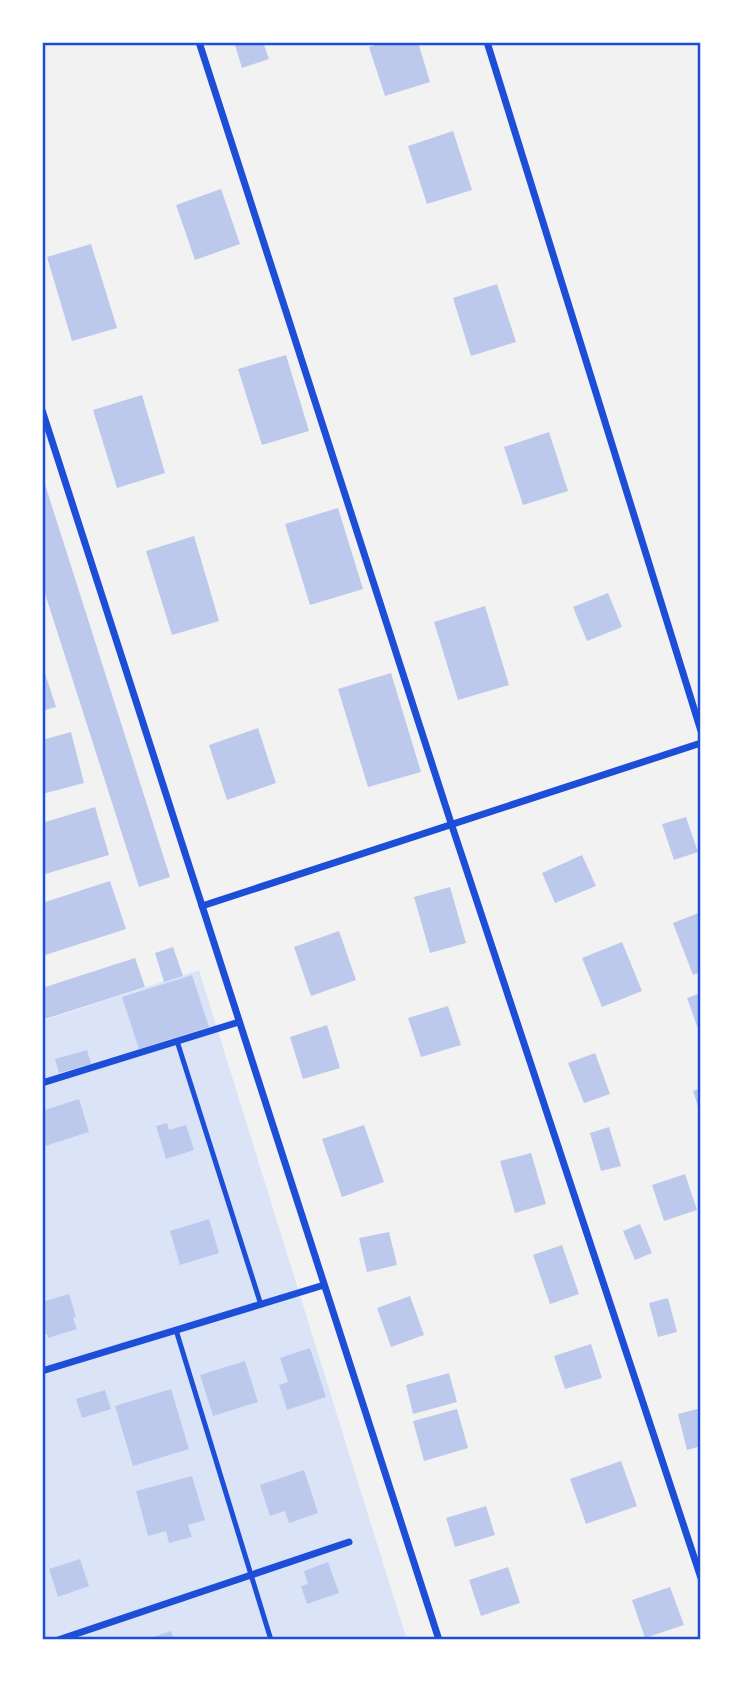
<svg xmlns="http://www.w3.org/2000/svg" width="743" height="1682" font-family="'Fira Sans Condensed',sans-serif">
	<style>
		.green { fill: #dbe4f7 }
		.building { fill: #bdc9ec }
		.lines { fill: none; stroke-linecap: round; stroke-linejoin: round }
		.service { stroke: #1d4ed8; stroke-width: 5 }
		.minor { stroke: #1d4ed8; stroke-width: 7 }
		.neatline { fill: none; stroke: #1d4ed8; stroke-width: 2.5 }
	</style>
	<rect width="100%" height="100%" fill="#f2f2f2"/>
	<!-- green -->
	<polygon class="green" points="199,970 407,1640 42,1640 42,1021"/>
	<!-- building -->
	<g class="building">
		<polygon points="234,42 263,42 269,59 242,68"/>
		<polygon points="384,42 418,42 430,82 385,96 369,47"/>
		<polygon points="453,131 472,190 427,204 408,146"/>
		<polygon points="221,189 240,244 195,260 176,205"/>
		<polygon points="91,244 117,328 72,341 47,257"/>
		<polygon points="497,284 516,342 471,356 453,298"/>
		<polygon points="286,355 309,431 262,445 238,369"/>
		<polygon points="142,395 165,473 117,488 93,410"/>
		<polygon points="549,432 568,491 523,505 504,447"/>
		<polygon points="43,478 170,877 139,887 42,584"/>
		<polygon points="338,508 363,589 310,605 285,524"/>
		<polygon points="194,536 219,621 172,635 146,551"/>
		<polygon points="608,593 622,627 587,641 573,607"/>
		<polygon points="485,606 509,685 458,700 434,622"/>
		<polygon points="42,664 56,707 42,711"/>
		<polygon points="391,673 421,772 368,787 338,689"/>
		<polygon points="258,728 276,783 227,800 209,745"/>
		<polygon points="71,732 84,783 42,794 42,740"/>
		<polygon points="95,807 109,855 42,875 42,823"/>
		<polygon points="686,817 698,852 674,860 662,824"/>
		<polygon points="582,855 596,886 555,903 542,873"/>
		<polygon points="110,881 126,929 42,956 42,903"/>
		<polygon points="450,887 466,943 430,953 414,897"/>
		<polygon points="701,912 701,972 693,975 673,923"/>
		<polygon points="339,931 356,980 311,996 294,947"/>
		<polygon points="622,942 642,991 602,1007 582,958"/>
		<polygon points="173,947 183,976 164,982 155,953"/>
		<polygon points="135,958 145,987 42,1020 42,988"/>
		<polygon points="192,975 209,1027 139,1049 122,997"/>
		<polygon points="701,993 701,1037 687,998"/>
		<polygon points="448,1006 461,1045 421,1057 408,1018"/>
		<polygon points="327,1025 340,1068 303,1079 290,1037"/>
		<polygon points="87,1050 91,1064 59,1073 55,1059"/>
		<polygon points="595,1053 610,1094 584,1103 568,1063"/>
		<polygon points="701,1088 701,1113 700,1113 693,1091"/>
		<polygon points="79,1099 89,1132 42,1147 42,1111"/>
		<polygon points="167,1123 169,1130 186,1125 194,1150 166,1159 156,1126"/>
		<polygon points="364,1125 384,1182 342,1197 322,1139"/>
		<polygon points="609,1127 621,1166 601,1171 590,1133"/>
		<polygon points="531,1153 546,1204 515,1213 500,1161"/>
		<polygon points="685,1174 697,1210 664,1221 652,1185"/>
		<polygon points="209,1219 219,1253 180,1265 170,1231"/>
		<polygon points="640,1224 652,1253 635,1260 623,1231"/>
		<polygon points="389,1232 397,1265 367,1272 359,1238"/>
		<polygon points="562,1245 579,1294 550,1304 533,1255"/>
		<polygon points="42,1293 45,1301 69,1294 76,1317 73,1318 77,1329 48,1338 47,1334 42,1335"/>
		<polygon points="410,1296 424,1335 391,1347 377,1308"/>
		<polygon points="668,1298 677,1332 658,1337 649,1303"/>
		<polygon points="591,1344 602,1378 565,1389 554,1356"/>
		<polygon points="310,1348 326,1397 287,1410 279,1385 288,1382 280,1358"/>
		<polygon points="245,1361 258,1402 213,1416 200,1375"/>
		<polygon points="449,1373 457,1402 413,1414 406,1385"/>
		<polygon points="171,1389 189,1449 133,1466 115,1406"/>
		<polygon points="105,1390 111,1409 82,1418 76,1399"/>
		<polygon points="701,1408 701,1446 687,1450 678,1414"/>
		<polygon points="457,1409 468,1448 424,1461 413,1421"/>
		<polygon points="621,1461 637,1506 586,1524 570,1479"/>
		<polygon points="304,1470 318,1513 289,1523 285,1511 270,1516 260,1485"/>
		<polygon points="192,1476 205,1520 188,1525 192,1537 169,1543 166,1531 148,1536 136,1491"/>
		<polygon points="486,1506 495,1535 455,1547 446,1518"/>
		<polygon points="80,1559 89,1586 58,1597 49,1569"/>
		<polygon points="328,1562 339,1593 307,1604 301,1586 308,1584 304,1571"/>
		<polygon points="508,1567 520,1603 481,1616 469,1580"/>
		<polygon points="670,1587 684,1625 645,1638 632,1600"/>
		<polygon points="171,1631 174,1640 151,1640 150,1638"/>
	</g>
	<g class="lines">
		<!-- service -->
		<g class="service">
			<polyline points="177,1041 261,1305"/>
			<polyline points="176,1330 271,1640"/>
		</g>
		<!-- minor -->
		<g class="minor">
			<polyline points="199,42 452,826 701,1578"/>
			<polyline points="487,42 701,731"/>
			<polyline points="42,410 439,1640"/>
			<polyline points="202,906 701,743"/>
			<polyline points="42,1083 239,1022"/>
			<polyline points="42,1371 324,1285"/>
			<polyline points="58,1640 349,1542"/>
		</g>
	</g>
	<!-- border -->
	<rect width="743" height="1682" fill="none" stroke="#ffffff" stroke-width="88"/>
	<rect x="44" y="44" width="655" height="1594" class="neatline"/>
</svg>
